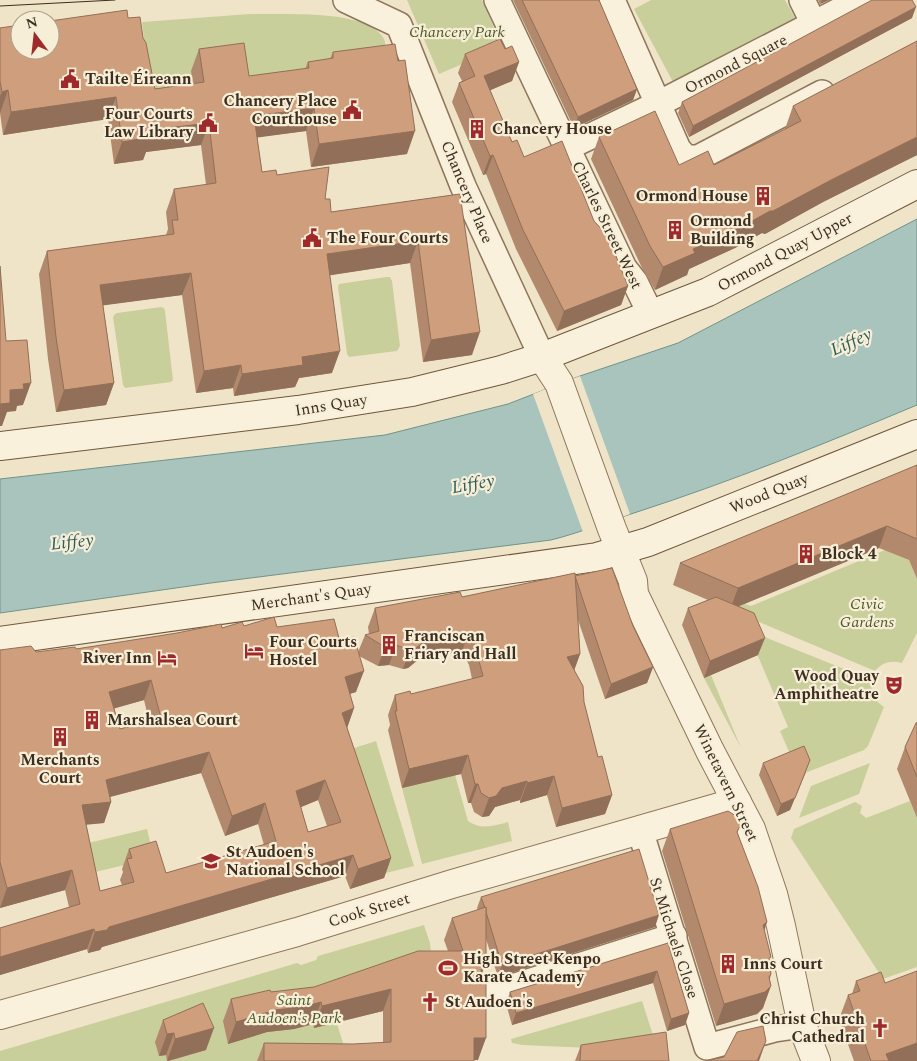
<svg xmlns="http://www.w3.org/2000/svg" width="917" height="1061" font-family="Spectral,serif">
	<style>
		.green { fill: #c9cf9b }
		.water { fill: #a9c4bc; stroke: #6f938a }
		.pier { fill: #f0e4c8 }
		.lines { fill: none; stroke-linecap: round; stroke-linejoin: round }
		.minor-casing { stroke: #8d765c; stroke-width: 28 }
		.tertiary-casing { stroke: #8d765c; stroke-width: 30 }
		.secondary-casing { stroke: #6f573f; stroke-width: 30 }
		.minor { stroke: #faf1dc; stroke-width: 25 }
		.tertiary { stroke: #faf1dc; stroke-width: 28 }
		.secondary { stroke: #faf1dc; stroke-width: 28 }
		.tram { stroke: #3d2e20; stroke-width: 1 }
		.wall { fill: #b2896c; fill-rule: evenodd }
		.shaded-wall { fill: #916f58 }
		.building { fill: #cf9f7d; stroke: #916f58; fill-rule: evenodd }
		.labels { text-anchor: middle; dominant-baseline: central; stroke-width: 4.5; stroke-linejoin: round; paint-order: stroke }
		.park-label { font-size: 16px; font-style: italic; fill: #4d5a26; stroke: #f7eed8 }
		.street-label { font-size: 16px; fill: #3d2e20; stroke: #f7eed8 }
		.poi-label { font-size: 16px; font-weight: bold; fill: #3d2e20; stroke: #f7eed8; text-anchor: start }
		.water-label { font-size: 18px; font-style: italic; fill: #2f5d5a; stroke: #f7eed8 }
	</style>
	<rect width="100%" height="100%" fill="#f0e4c8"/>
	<!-- green -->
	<g class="green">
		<polygon points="407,0 482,0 502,47 439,74"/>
		<polygon points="651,0 785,0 795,18 673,82 634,9"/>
		<path d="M250 14C281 15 368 8 384 39 387 46 386 59 387 66L196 105 152 111 142 22Z"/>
		<polygon points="386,277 390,277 392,281 400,346 397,351 349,357 347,354 338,287 339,284"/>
		<polygon points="161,307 164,308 165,311 173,380 171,382 125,388 123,385 113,317 115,314 117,313"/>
		<path d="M885 550 909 560 917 579V633L902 663C892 660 882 662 875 671L731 610 745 604 751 606Z"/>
		<path d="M747 630 869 679C874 693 870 697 884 707L868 746 864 750 805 773 793 761 780 731 788 727Z"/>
		<polygon points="711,675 741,748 704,678"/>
		<polygon points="376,741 414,866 386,873 345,751"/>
		<polygon points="870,763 859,794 799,818 811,786"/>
		<path d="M455 775 468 821C481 830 493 826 508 822L512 841 422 864 402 788Z"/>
		<polygon points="910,801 917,818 917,967 883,979 791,838 794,829 855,802 862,806 860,813 866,818"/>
		<polygon points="147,829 154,858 91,873 84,844"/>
		<polygon points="424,925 430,943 433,973 336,1021 346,1052 271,1061 0,1061 0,1051 297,963 301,965 316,960 318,956"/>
		<polygon points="642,1001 653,1035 590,1048 522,1045 512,1043 511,1039"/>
	</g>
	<!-- water -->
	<path class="water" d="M917 219V405C824 444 730 482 634 513 606 522 579 533 551 540L211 583 0 613V479L385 435 508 404 580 376 678 343Z"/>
	<!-- pier -->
	<polygon class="pier" points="580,376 630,514 583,532 533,394"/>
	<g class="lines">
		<!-- minor casing -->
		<g class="minor-casing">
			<g id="minor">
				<polyline points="346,0 399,25 463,186 542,357"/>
				<polyline points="497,0 624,268 635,282 651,315"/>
				<polyline points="612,0 678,149 686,158 698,158 822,93"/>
				<polyline points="802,0 814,24"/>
				<polyline points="568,147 658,104 860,0"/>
				<polyline points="640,830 707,1047 775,1029 802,1025"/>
				<polyline points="487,995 674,936"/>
			</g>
		</g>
		<!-- tertiary casing -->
		<g class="tertiary-casing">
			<g id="tertiary">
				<polyline points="542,357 559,383 612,529 633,581 634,594 710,751 751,829 773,894 781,926 802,1025 816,1061"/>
				<polyline points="0,1015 297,932 452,884 737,802"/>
			</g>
		</g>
		<!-- secondary casing -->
		<g class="secondary-casing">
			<g id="secondary">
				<polyline points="0,446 298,410 412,392 501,370 542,357 708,292 917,184"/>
				<polyline points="0,641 597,557 648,542 917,434"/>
			</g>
		</g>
		<!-- minor -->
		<use href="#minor" class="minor"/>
		<!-- tertiary -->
		<use href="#tertiary" class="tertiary"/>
		<!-- secondary -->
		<use href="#secondary" class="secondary"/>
		<!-- tram -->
		<polyline class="tram" points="0,6 115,0"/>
	</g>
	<!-- wall -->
	<g class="wall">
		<polygon points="513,0 599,0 637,89 633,100 574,128"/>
		<polygon points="818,0 829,0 820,4"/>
		<polygon points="871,1 912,18 689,137 678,113 682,102"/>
		<polygon points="128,18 143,38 155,89 193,84 191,71 199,49 249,76 305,69 308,62 330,59 333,52 407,154 311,167 306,131 257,137 262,172 277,175 325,199 331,212 460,194 472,355 423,362 410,263 330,275 332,373 299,378 295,387 234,396 233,388 196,393 182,295 103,305 114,383 106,405 56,412 48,359 39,274 47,251 166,235 168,229 166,212 174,189 206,185 201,145 146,152 143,160 114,164 108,119 3,135 0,113 0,28"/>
		<polygon points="917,41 917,155 823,202 765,234 762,233 735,248 689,269 687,275 655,290 642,268 591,159 599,137 679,165 714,165 785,129 793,106"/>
		<polygon points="505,49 519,62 512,81 490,90 512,142 524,157 594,221 628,286 621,305 557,331 516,249 486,174 483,175 452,102 459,83 462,81 458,73 465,54"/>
		<polygon points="917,465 917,579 909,560 879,548 739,606 758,655 704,678 682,625 688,608 708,600 673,585 680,563"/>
		<path d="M575 576 633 626 653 667 647 683 605 699 578 620 580 654 574 671 584 702 598 757 612 795 605 814 556 827 547 795 520 803V800L495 807 489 816 482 817 474 812 471 803H468L461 774 402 788 388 730 390 725 388 715 395 695 411 694 472 679 469 665 462 651 419 659 408 668 403 669 389 665 378 666 359 656 356 692 350 694 354 708 347 728 391 858 384 878 350 889 345 876 102 947 100 950 88 953 87 949 0 975V928L69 907 65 890 0 908V650L36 652 76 649 222 628 244 626 277 627 340 642 358 652 365 635 369 634 368 627 375 608 462 597ZM144 700 149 721 120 729 114 708ZM201 773 225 836 258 824 264 845 166 873 129 849 122 869 123 872 120 880 122 885 100 891 86 824 104 823 111 802 110 797ZM318 800 327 826 308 832 301 807Z"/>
		<polygon points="917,722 917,818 897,769 905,747"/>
		<polygon points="763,763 806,772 790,810 777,816 759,775"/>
		<polygon points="740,826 737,833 767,922 764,931 771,974 763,1008 757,1014 716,1026 662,851 670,829"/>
		<polygon points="481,897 655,927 498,977 486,939 486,962 481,976 478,1060 474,1060 474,1061 257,1061 264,1043 353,1044 383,1043 383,1011 314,1028 313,1024 294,1029 267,1032 228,1044 223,1021 231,999 271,992 314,987 448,951 444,940 452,918 478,910 477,908"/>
		<polygon points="668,943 689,1013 685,1025 667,1031 653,983 512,1025 506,1004 510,992"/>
		<polygon points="856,981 885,983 917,1061 854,1061 839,1019 848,995 852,994"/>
		<polygon points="163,1020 206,1050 169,1061 167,1061 166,1055 159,1056 155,1042"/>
		<polygon points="581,1045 669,1061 575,1061"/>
	</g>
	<!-- shaded-wall -->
	<g class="shaded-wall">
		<polygon points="822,0 829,0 820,4"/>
		<polygon points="916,7 912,18 689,137 693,126"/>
		<polygon points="519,62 512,81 477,96 484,76"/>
		<polygon points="637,89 633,100 574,128 578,117"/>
		<polygon points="8,90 0,113 0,96 2,92"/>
		<polygon points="116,97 108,119 3,135 11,112"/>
		<polygon points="314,108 306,131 246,139 254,116"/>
		<polygon points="209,123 201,145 146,152 143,160 114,164 122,142 150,130"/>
		<polygon points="415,131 407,154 311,167 319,144"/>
		<polygon points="917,137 917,155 823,202 765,234 762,233 735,248 689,269 687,275 655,290 663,267 693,249 770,211"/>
		<polygon points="493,155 486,174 483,175 490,156"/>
		<polygon points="418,241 410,263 319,277 327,254"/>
		<polygon points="191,273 182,295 91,307 100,285"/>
		<polygon points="628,286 621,305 557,331 564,311"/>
		<polygon points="480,332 472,355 423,362 431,340"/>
		<polygon points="340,351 332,373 299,378 295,387 234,396 242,374 302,357"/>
		<polygon points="241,365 233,388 196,393 204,371"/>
		<polygon points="31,383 23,405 17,406 16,411 7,412 2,426 0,426 0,404 10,390 23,384"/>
		<polygon points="114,383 106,405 56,412 64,390"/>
		<polygon points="887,526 879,548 730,610 738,588"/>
		<polygon points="469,632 462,651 419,659 408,668 403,669 410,650 426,640"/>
		<polygon points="765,638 758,655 704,678 710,661"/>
		<polygon points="396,645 389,665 378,666 385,647"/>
		<polygon points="580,654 573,673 567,657"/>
		<polygon points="653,667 647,683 605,699 611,684"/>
		<polygon points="364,671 356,692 338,697 345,677"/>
		<polygon points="151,680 144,700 102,712 109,692"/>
		<polygon points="354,708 347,728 342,713"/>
		<polygon points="209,752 201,773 98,800 106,780"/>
		<polygon points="468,755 461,774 402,788 409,769"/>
		<polygon points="810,760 790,810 777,816 781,804"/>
		<polygon points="554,776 547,795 520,803 527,783"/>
		<polygon points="325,780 318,800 289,812 296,791"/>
		<polygon points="527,781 520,800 495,807 489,816 482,817 489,798 502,788"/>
		<polygon points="475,784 478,784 471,803 468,803"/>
		<polygon points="612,795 605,814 556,827 562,808"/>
		<polygon points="111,802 104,823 74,826 82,805"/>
		<polygon points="265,803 258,824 225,836 232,816"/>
		<polygon points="353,855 345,876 102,947 100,950 88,953 95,932 109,927"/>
		<polygon points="391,858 384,878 350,889 358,869"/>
		<polygon points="72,870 65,890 0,908 7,888"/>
		<polygon points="659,915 655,927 498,977 502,965"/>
		<polygon points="767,922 759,945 763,925"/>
		<polygon points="94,929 87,949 0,975 0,957"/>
		<polygon points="486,962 478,984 481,970"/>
		<polygon points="657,971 653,983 512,1025 516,1013"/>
		<polygon points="771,974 765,992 771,986 763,1008 757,1014 716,1026 724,1004 769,977"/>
		<polygon points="391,989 383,1011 314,1028 322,1006"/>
		<polygon points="321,1002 313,1024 294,1029 267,1032 228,1044 236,1022 275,1010"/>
		<polygon points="689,1013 685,1025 667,1031 671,1019"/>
		<polygon points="214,1028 206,1050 167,1061 175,1039"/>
		<polygon points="174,1033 166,1055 159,1056 167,1034"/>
		<polygon points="474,1038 486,1038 478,1060 466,1060"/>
		<polygon points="766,1041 759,1061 757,1061"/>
		<polygon points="917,1043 917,1061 884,1061 886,1054"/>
	</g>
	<!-- building -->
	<g class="building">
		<polygon points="522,0 599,0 637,89 578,117"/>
		<polygon points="872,0 912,0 916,7 693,126 682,102"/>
		<polygon points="127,10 128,18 140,17 143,38 146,43 155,89 204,82 199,49 244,43 249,76 309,68 308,62 333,58 333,52 395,44 398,61 405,60 415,131 319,144 314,108 254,116 262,172 276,170 277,175 329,167 325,199 330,199 331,212 460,194 480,332 431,340 418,241 327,254 340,351 302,357 303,365 242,374 241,365 204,371 191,273 100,285 114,383 64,390 56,337 47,251 174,234 172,220 178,220 174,189 216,183 209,123 150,130 151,137 122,142 116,97 11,112 8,90 2,92 0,81 0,28 20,25 20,50 50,50 50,21"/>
		<polygon points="500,39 505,49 512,46 519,62 484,76 512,142 517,140 524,157 562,141 594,221 608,236 628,286 564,311 523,230 493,155 490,156 459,83 475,76 465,54"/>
		<polygon points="917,41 917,137 831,180 773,211 770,211 743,226 693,249 695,253 663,267 650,246 599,137 655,111 679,165 708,151 714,165 801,121 793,106"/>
		<polygon points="0,266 6,341 27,340 31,383 23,384 24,389 10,390 10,403 0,404"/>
		<polygon points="917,465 917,539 887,526 738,588 680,563"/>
		<polygon points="612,568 633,626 653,667 611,684 575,576"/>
		<polygon points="575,573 580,654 567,657 583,686 584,702 598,757 602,756 612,795 562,808 554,776 527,783 527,781 502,788 496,796 489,798 481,793 478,784 475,784 468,755 409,769 395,711 397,711 395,695 410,691 411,694 483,676 475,646 469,632 426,640 415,649 410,650 396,645 385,647 365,635 379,631 375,608 460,592 462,597"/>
		<polygon points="716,597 754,613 765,638 710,661 688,608"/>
		<path d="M274 617 277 627 334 619 340 642 354 637 364 671 345 677 354 708 342 713 391 858 358 869 353 855 109 927 107 930 95 932 94 929 0 957V928L80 904 72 870 7 888 0 862V650L31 646 36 652 75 647 76 649 177 633 221 624 222 628 242 622 244 626ZM151 680 161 718 120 729 109 692ZM209 752 232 816 265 803 276 841 166 873 156 841 129 849 132 858 127 859 134 882 100 891 82 805 111 802 106 780ZM325 780 341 822 308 832 296 791Z"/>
		<polygon points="917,722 917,777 905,747 916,723"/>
		<polygon points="804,746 810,760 795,798 781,804 763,763"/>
		<polygon points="728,811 736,816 740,826 737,832 758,887 767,922 763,925 771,957 769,958 771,974 769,977 771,986 765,992 724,1004 670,829"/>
		<polygon points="639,849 659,915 502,965 486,912 486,907 485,908 481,897"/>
		<polygon points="486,907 486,962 481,970 482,978 486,984 486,1038 474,1038 474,1061 264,1061 264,1043 353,1044 391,1042 391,989 322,1006 321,1002 302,1007 275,1010 236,1022 231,999 270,990 271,992 314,987 418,951 463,951 452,918"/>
		<polygon points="668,943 689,1013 671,1019 657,971 516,1013 510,992"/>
		<polygon points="917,971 917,1043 886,1054 889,1061 871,1061 848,995 860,991 856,981 881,972 885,983"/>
		<polygon points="203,1003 214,1028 175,1039 174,1033 167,1034 163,1020"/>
		<polygon points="763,1026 766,1041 757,1061 706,1061 724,1057 737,1032"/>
		<polygon points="666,1032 669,1061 580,1061 581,1045"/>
	</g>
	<!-- icons -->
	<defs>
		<g id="civic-bare" transform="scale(1.5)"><path d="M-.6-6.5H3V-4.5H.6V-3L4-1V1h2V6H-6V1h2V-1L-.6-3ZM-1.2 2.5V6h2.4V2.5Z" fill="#9e2a2b" stroke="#f7eed8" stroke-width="2.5" paint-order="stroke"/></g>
		<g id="building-bare" transform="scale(1.5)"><path d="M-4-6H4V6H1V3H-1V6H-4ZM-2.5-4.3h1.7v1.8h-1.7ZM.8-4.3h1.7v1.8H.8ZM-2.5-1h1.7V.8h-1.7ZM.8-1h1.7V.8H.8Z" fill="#9e2a2b" stroke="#f7eed8" stroke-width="2.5" paint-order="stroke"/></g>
		<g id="hotel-bare" transform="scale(1.5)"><path d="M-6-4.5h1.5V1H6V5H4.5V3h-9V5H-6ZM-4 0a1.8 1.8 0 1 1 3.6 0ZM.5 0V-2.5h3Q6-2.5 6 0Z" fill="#9e2a2b" stroke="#f7eed8" stroke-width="2.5" paint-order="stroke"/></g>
		<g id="theatre-bare" transform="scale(1.5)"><path d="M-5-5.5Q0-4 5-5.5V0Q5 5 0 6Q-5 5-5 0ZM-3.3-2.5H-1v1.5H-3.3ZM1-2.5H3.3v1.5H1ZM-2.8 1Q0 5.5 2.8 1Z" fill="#9e2a2b" stroke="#f7eed8" stroke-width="2.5" paint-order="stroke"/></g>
		<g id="school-bare" transform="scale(1.5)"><path d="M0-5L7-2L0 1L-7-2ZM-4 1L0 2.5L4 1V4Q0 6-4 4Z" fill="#9e2a2b" stroke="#f7eed8" stroke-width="2.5" paint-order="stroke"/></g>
		<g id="stadium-bare" transform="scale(1.5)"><path d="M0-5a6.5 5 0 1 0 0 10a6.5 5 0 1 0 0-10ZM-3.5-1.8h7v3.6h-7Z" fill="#9e2a2b" stroke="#f7eed8" stroke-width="2.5" paint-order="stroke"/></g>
		<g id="church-bare" transform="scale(1.5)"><path d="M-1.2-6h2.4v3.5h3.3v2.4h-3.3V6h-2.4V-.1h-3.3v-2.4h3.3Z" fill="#9e2a2b" stroke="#f7eed8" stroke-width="2.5" paint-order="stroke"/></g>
	</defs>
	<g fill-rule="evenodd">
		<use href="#civic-bare" x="70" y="79"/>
		<use href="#civic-bare" x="352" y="110"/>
		<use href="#civic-bare" x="208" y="123"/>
		<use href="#building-bare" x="477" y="129"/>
		<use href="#building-bare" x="763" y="196"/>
		<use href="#building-bare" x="675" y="230"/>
		<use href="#civic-bare" x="312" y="238"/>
		<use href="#building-bare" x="806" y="554"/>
		<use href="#building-bare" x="389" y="645"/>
		<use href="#hotel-bare" x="254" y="651"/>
		<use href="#hotel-bare" x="167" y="658"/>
		<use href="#theatre-bare" x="894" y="685"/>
		<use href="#building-bare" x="92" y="720"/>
		<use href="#building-bare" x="60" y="737"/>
		<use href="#school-bare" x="211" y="861"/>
		<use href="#building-bare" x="728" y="964"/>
		<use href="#stadium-bare" x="448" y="968"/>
		<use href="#church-bare" x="430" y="1002"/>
		<use href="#church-bare" x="880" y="1028"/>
	</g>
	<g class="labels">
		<!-- park labels -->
		<g class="park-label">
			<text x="457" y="32">Chancery Park</text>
			<text x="867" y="604">Civic<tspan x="867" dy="18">Gardens</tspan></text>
			<text x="294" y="1000">Saint<tspan x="294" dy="18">Audoen's Park</tspan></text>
		</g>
		<!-- street labels -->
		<g class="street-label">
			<text transform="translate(736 64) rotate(-27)">Ormond Square</text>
			<text transform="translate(467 192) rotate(67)">Chancery Place</text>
			<text transform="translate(607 225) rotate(64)">Charles Street West</text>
			<text transform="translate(785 252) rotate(-28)">Ormond Quay Upper</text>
			<text transform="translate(331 405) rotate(-9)">Inns Quay</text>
			<text transform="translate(769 493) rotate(-22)">Wood Quay</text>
			<text transform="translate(311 597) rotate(-8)">Merchant's Quay</text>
			<text transform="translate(726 783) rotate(64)">Winetavern Street</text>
			<text transform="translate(369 910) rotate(-17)">Cook Street</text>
			<text transform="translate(674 938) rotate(72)">St Michaels Close</text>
		</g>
		<!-- poi labels -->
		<g class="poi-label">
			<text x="85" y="79">Tailte Éireann</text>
			<text x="337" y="101" text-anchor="end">Chancery Place<tspan x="337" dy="18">Courthouse</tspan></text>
			<text x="193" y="114" text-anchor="end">Four Courts<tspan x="193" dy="18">Law Library</tspan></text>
			<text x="492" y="129">Chancery House</text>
			<text x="748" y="196" text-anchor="end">Ormond House</text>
			<text x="690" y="221">Ormond<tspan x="690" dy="18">Building</tspan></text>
			<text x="327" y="238">The Four Courts</text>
			<text x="821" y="554">Block 4</text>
			<text x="404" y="636">Franciscan<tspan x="404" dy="18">Friary and Hall</tspan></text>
			<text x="269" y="642">Four Courts<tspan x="269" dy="18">Hostel</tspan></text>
			<text x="152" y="658" text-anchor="end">River Inn</text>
			<text x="879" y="676" text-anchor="end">Wood Quay<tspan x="879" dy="18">Amphitheatre</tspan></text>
			<text x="107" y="720">Marshalsea Court</text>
			<text x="60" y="760" text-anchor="middle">Merchants<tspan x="60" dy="18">Court</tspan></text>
			<text x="226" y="852">St Audoen's<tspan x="226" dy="18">National School</tspan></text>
			<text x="463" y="959">High Street Kenpo<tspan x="463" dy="18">Karate Academy</tspan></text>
			<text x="743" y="964">Inns Court</text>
			<text x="445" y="1002">St Audoen's</text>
			<text x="865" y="1019" text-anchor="end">Christ Church<tspan x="865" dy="18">Cathedral</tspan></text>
		</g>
		<!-- water labels -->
		<g class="water-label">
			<text transform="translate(851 342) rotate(-24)">Liffey</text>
			<text transform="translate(473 484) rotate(-10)">Liffey</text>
			<text transform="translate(72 542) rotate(-6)">Liffey</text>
		</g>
	</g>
	<!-- north arrow -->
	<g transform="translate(35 35) rotate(345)"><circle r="24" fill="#f7eed8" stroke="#ada18e"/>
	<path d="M0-4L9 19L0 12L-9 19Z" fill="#9e2a2b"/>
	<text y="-8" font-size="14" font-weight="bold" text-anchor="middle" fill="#3d2e20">N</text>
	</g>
</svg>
